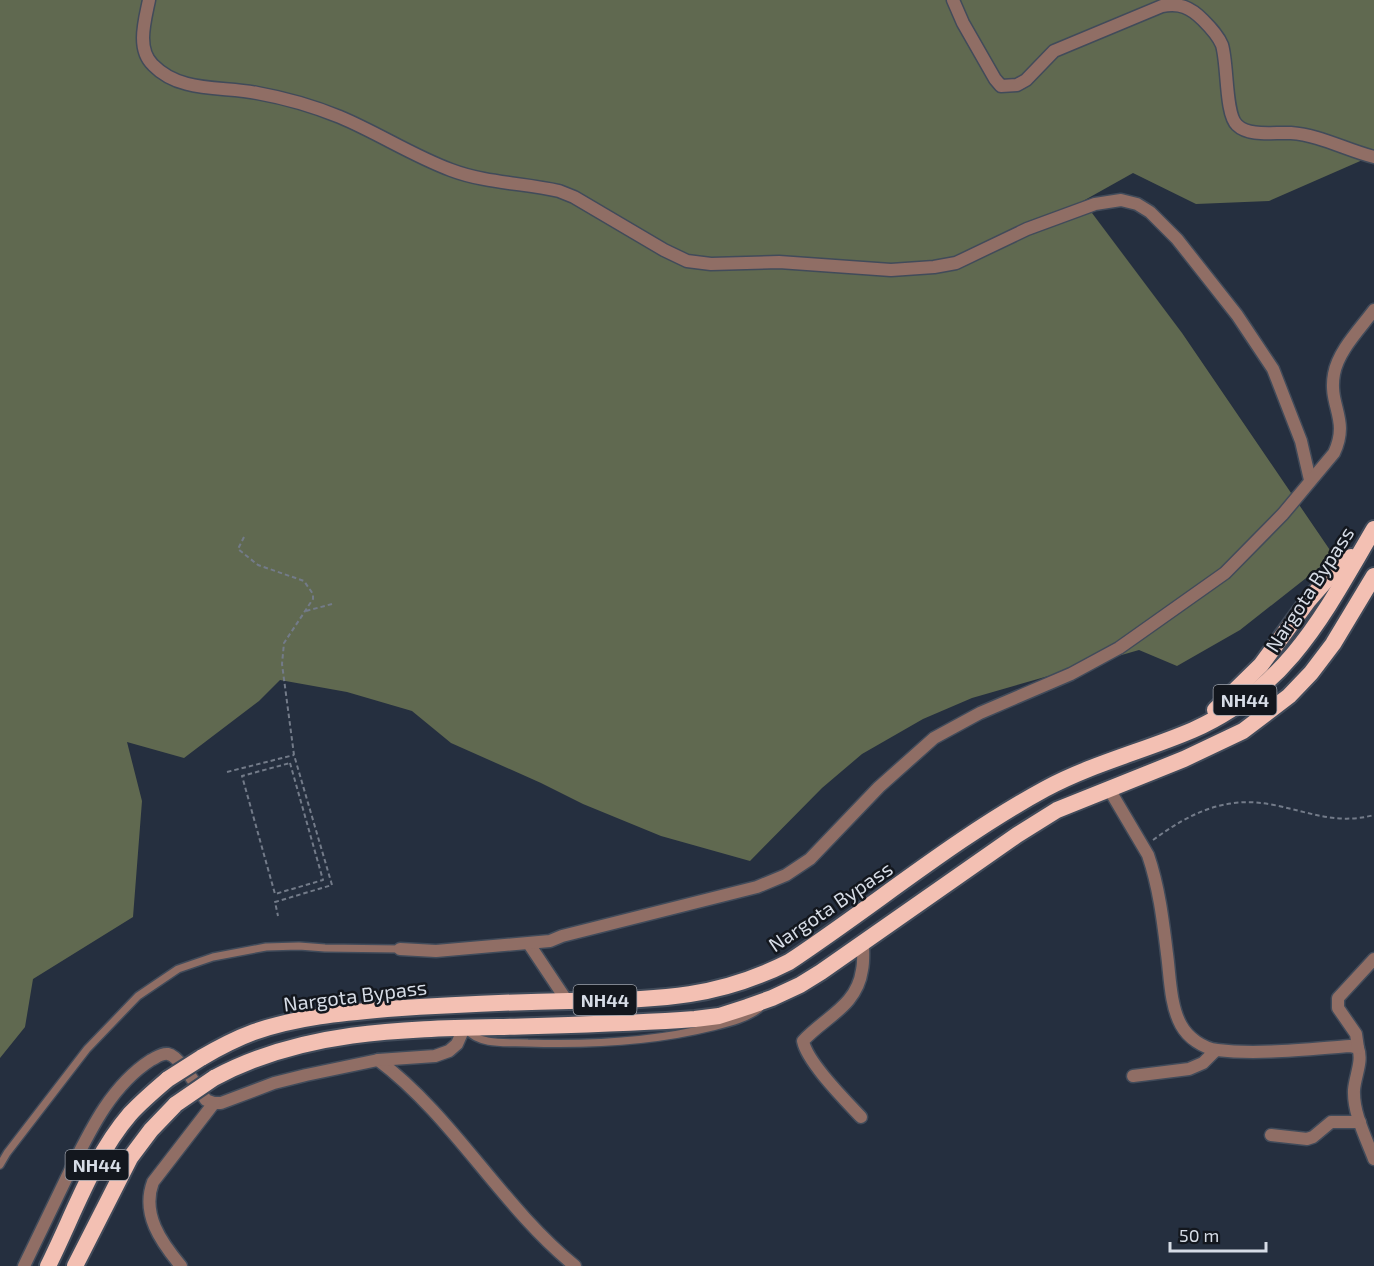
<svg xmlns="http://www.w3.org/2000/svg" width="1374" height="1266" font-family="'Exo 2',sans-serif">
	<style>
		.forest { fill: #606950 }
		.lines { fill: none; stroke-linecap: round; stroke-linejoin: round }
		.service-casing { stroke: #414b5a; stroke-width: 10 }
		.minor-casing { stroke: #414b5a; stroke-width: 15 }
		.trunk-casing { stroke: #414b5a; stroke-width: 20 }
		.path { stroke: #737b89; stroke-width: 2; stroke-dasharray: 4.5 3; stroke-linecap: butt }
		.service { stroke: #906e65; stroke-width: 7 }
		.minor { stroke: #906e65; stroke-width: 12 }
		.trunk { stroke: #f3c0b3; stroke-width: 16 }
		.trunk-bridge-casing { stroke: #414b5a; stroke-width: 20; stroke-linecap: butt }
		.trunk-bridge { stroke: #f3c0b3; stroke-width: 16 }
		.labels { text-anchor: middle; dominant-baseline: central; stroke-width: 5; stroke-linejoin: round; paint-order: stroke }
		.shield { fill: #13171e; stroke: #9ca1aa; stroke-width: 1.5 }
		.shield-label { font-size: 18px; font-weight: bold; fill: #d6dce6 }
		.street-label { font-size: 20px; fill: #d6dce6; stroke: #13171e }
	</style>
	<rect width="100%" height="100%" fill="#252f3f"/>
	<!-- forest -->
	<polygon class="forest" points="0,0 1374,0 1374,155 1269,201 1196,204 1133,173 1083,201 1182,333 1334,556 1240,630 1177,666 1139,650 972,698 923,719 862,754 822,788 750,861 661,836 583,804 541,783 451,743 412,711 347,692 280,680 259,701 184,758 127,742 142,801 133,917 33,979 25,1027 0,1058"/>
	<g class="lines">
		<!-- service casing -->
		<g class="service-casing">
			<g id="service">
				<path d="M467 1030C479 1046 510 1042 528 1043 590 1045 652 1042 712 1027 728 1023 746 1019 759 1009"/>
				<polyline points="0,1165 7,1153 87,1049 138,996 178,969 213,957 266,947 299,946 325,948 400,949"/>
			</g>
		</g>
		<!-- minor casing -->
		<g class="minor-casing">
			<g id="minor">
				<path d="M149 0C145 20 136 49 153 65 180 93 222 86 257 93 285 98 313 106 340 117 378 133 413 156 451 170 485 183 524 183 559 191L574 197 664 250 687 261 711 264 779 262 891 270 934 267 956 263 1027 229 1095 204 1121 200 1137 204 1150 212 1177 239 1237 315 1273 369 1301 441 1310 480"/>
				<path d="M953 0 963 23 995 79 1001 86 1017 85 1026 80 1054 51 1162 6C1180 3 1190 7 1203 20 1210 27 1218 35 1222 45 1228 65 1225 114 1237 125 1249 137 1275 132 1291 133 1320 135 1346 150 1374 157"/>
				<path d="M1109 789 1148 855C1159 887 1163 921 1167 954 1170 976 1170 1005 1181 1025 1188 1038 1203 1048 1217 1050 1258 1055 1309 1049 1350 1046L1358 1048C1363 1061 1355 1076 1354 1090 1353 1113 1366 1138 1374 1159"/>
				<polyline points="529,944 567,1001"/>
				<path d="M400 949 436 951 550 941 562 936 757 887 786 875 810 859 879 787 934 738 980 713 1071 674 1119 648 1225 573 1283 514 1334 453C1350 419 1328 406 1334 374 1338 351 1360 329 1374 310"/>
				<polyline points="1358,1048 1356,1034 1338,1008 1338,998 1374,959"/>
				<path d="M378 1060C454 1117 501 1206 575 1266"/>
				<polyline points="1133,1076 1189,1069 1203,1063 1216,1050"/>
				<path d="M861 1117C845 1100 807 1062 803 1041 825 1017 857 1006 862 970 864 961 863 951 863 942"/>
				<polyline points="1271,1135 1307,1139 1313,1137 1331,1122 1360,1122"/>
				<path d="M24 1266C38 1237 52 1208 66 1179 88 1135 109 1087 151 1060 157 1057 162 1053 168 1054 180 1056 199 1090 206 1100L214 1103H221L274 1083 306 1075 378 1060 435 1056 449 1051 457 1044 464 1028"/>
				<path d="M181 1266C161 1242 141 1214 153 1182L214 1103"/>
			</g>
		</g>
		<!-- trunk casing -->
		<g class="trunk-casing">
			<g id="trunk">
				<polyline points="1215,710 1261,665 1308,601 1329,577 1351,557"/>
				<path d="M201 1058C218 1048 235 1039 254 1032 297 1017 342 1013 387 1009 448 1005 508 1002 569 1001 652 999 712 1001 789 962 875 905 955 838 1045 789 1091 764 1144 751 1193 730 1288 688 1324 614 1374 529"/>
				<path d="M214 1078C301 1031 400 1029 498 1027 564 1025 630 1024 695 1019L719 1016 747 1007 772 998 800 985 821 972 1017 835 1057 810 1184 759 1243 731 1289 696 1311 673 1333 644 1374 576"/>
				<path d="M48 1266C73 1216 93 1157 130 1114 142 1101 155 1090 168 1079"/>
				<polyline points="75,1266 130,1158 151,1130 176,1104"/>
			</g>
		</g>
		<!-- path -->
		<g class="path">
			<polyline points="244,537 238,549 258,565 304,581 313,594 313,599 284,643 282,664 294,755 332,885 275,902 278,916"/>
			<polyline points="306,611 332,604"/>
			<polygon points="290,763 323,880 275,894 242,776"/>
			<polyline points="227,772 294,755"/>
			<path d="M1153 840C1190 813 1226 795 1274 805 1309 812 1337 825 1374 815"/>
		</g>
		<!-- service -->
		<use href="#service" class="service"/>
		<!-- minor -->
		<use href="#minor" class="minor"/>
		<!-- trunk -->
		<use href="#trunk" class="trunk"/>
		<!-- trunk-bridge casing -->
		<g class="trunk-bridge-casing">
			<g id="trunk-bridge">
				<polyline points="168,1079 201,1058"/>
				<polyline points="176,1104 214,1078"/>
			</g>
		</g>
		<!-- trunk-bridge -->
		<use href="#trunk-bridge" class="trunk-bridge"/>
	</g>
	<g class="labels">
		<!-- shield labels -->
		<g class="shield">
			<rect x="1213.5" y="685" width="63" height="30" rx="4.5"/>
			<rect x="573.5" y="985" width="63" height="30" rx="4.5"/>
			<rect x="65.5" y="1150" width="63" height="30" rx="4.5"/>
		</g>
		<g class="shield-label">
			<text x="1245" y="700">NH44</text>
			<text x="605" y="1000">NH44</text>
			<text x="97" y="1165">NH44</text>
		</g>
		<!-- street labels -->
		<g class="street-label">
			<text transform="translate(1309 589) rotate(-57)">Nargota Bypass</text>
			<text transform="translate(830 906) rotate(-34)">Nargota Bypass</text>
			<text transform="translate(355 995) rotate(-7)">Nargota Bypass</text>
		</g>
	</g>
	<!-- scale -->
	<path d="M1170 1242v9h96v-9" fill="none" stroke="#d6dce6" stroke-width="3"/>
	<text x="1179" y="1242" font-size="18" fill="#d6dce6" stroke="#13171e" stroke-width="4.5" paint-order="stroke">50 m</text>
</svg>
